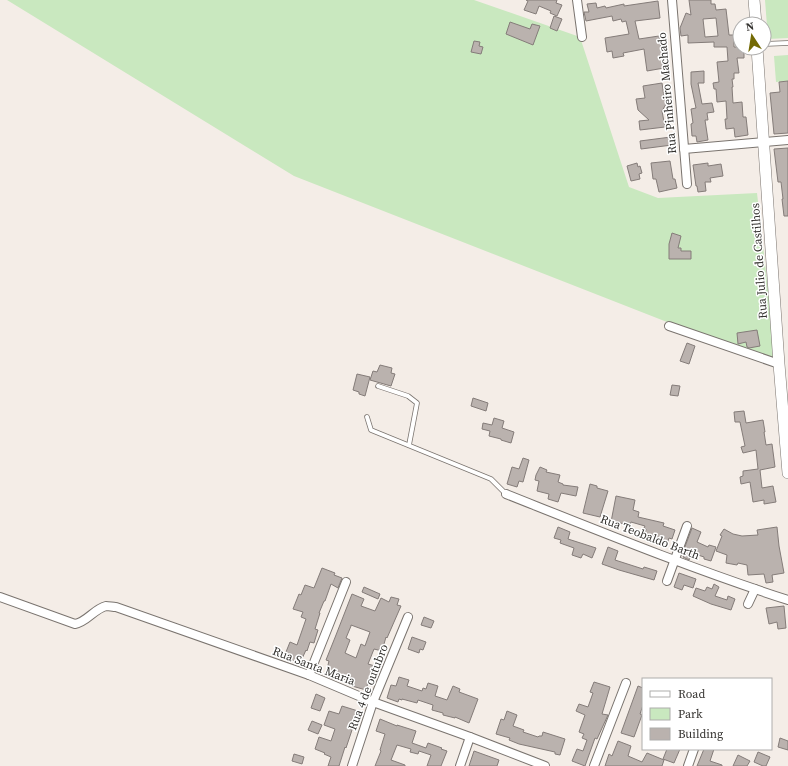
<svg xmlns="http://www.w3.org/2000/svg" width="788" height="766" font-family="'Source Serif 4',serif">
	<style>
		.green { fill: #c9e8bf }
		.building { fill: #bab2ae; stroke: #847c79; fill-rule: evenodd }
		.lines { fill: none; stroke-linecap: round; stroke-linejoin: round }
		.service-casing { stroke: #7a746f; stroke-width: 5.5 }
		.minor-casing { stroke: #7a746f; stroke-width: 10 }
		.secondary-casing { stroke: #7a746f; stroke-width: 12 }
		.service { stroke: #fff; stroke-width: 4 }
		.minor { stroke: #fff; stroke-width: 8 }
		.secondary { stroke: #fff; stroke-width: 11 }
		.labels { text-anchor: middle; dominant-baseline: central; stroke-width: 3; stroke-linejoin: round; paint-order: stroke }
		.street-label { font-size: 12px; fill: #34322f; stroke: #fff }
	</style>
	<rect width="100%" height="100%" fill="#f4ede7"/>
	<!-- green -->
	<g class="green">
		<polygon points="7,0 474,0 580,37 629,187 658,198 757,193 776,360 667,322 294,176"/>
		<polygon points="765,0 788,0 788,38 768,39"/>
		<polygon points="788,55 788,81 776,82 774,56"/>
	</g>
	<!-- building -->
	<g class="building">
		<polygon points="526,0 557,0 556,3 562,5 557,16 550,13 551,11 539,6 536,14 524,10 528,1"/>
		<path d="M689 0H711V4H715L716 10 726 9 729 35H734V47H740V48H744V58H737L739 73H734V79H732L733 87H732L733 103 742 102 743 117H746L748 135 735 137 734 128 726 129 725 119H727L726 101 717 102 716 89H714L713 83 719 82 717 62 728 61 727 47H714V42L688 43V35L681 36 680 28 686 13 691 15ZM716 18 718 36 705 37 703 19Z"/>
		<polygon points="658,1 660,18 635,21 639,39 659,36 664,68 647,71 644,49 623,53 624,56 613,58 612,51 607,52 605,38 629,34 626,21 622,22 621,19 613,21 612,16 586,21 584,12 589,12 587,4 596,3 597,8 605,6 606,8 624,4 624,6"/>
		<polygon points="554,16 562,19 557,31 550,28"/>
		<polygon points="510,22 530,29 532,24 540,26 533,45 506,34"/>
		<polygon points="474,41 480,42 479,46 483,47 481,54 471,52"/>
		<polygon points="704,71 704,83 698,83 702,104 712,103 714,112 707,113 708,120 705,120 708,140 697,142 696,136 692,136 691,124 693,123 691,109 696,108 691,84 691,72"/>
		<polygon points="788,81 788,133 774,134 770,93 780,92 779,82"/>
		<polygon points="662,83 664,97 669,99 662,111 665,127 640,130 639,121 649,120 638,110 636,99 645,98 643,86"/>
		<polygon points="671,137 672,145 641,149 640,141"/>
		<polygon points="788,148 788,216 784,216 782,199 783,199 781,182 778,182 774,149"/>
		<polygon points="670,161 673,179 675,179 677,188 659,192 656,179 653,179 651,163"/>
		<polygon points="637,163 638,167 640,166 642,173 639,174 640,179 631,181 627,166"/>
		<polygon points="708,163 708,166 721,164 723,176 710,178 711,182 705,182 706,191 698,192 697,186 696,186 693,165"/>
		<polygon points="672,233 681,236 678,248 681,248 681,251 691,251 691,259 669,259 669,244"/>
		<polygon points="757,330 760,346 749,348 747,347 746,342 738,344 737,333"/>
		<polygon points="687,343 695,346 689,364 680,361"/>
		<polygon points="380,365 392,368 391,373 395,374 391,386 370,380 373,371 377,372"/>
		<polygon points="357,374 370,377 365,396 359,394 359,392 353,390"/>
		<polygon points="672,385 680,386 678,396 670,395"/>
		<polygon points="473,398 488,403 486,411 471,406"/>
		<polygon points="744,411 746,423 763,420 765,432 764,432 766,445 772,444 775,467 760,470 762,488 773,486 776,502 764,504 764,500 753,502 750,482 741,484 740,477 743,476 743,471 758,469 756,450 743,453 741,447 745,446 740,422 735,422 734,412"/>
		<polygon points="494,418 504,421 502,428 514,432 511,443 501,440 501,439 489,436 490,431 482,429 483,423 492,425"/>
		<polygon points="523,458 529,460 523,482 519,481 517,487 507,484 512,467 519,469"/>
		<polygon points="540,467 547,470 546,472 560,475 558,482 563,484 563,485 578,487 576,496 561,493 558,502 548,499 549,494 537,491 539,481 535,480 536,475"/>
		<polygon points="590,484 597,486 597,488 608,491 600,517 583,513"/>
		<polygon points="616,496 635,500 633,510 639,512 638,517 664,523 663,526 675,530 672,539 669,538 667,544 659,541 660,538 645,534 646,529 644,528 645,526 631,522 630,525 620,523 620,524 611,522"/>
		<polygon points="558,527 570,532 568,539 596,548 592,558 583,554 581,558 572,555 574,548 560,543 561,540 554,538"/>
		<polygon points="777,527 779,546 784,573 772,575 773,582 766,583 764,574 748,575 747,565 738,563 737,565 726,563 727,555 716,551 722,536 720,535 724,529 733,534 742,536 758,535 757,530"/>
		<polygon points="692,528 701,532 697,542 708,547 709,545 716,547 711,561 704,559 704,557 692,553 689,560 683,557 685,552 683,552"/>
		<polygon points="608,547 618,551 615,560 643,569 644,567 657,571 654,580 619,570 602,564"/>
		<polygon points="322,568 335,573 334,575 342,578 338,588 331,584 325,601 324,601 319,613 320,613 315,629 318,630 314,643 310,642 307,651 306,650 300,663 284,657 290,642 297,645 306,619 301,617 303,612 293,609 299,594 301,595 305,585 314,588"/>
		<polygon points="679,573 696,579 693,588 684,585 682,590 674,587"/>
		<polygon points="714,584 719,587 715,596 727,600 728,596 735,599 731,610 711,604 693,596 696,588 705,591 707,587 712,589"/>
		<polygon points="364,587 380,594 378,599 362,592"/>
		<path d="M352 594 364 599 361 606 375 611 381 598 389 602 391 597 399 599 397 605 401 606 387 638 386 637 382 651 374 649 368 664 375 666 372 675H370L366 690 352 686 353 682 340 678 339 680 329 677 330 674 326 673 329 661 326 660 336 635ZM351 626V625L370 632 365 646 361 644 356 658 345 653 350 640 346 638Z"/>
		<polygon points="784,606 786,628 778,629 777,622 769,624 766,608"/>
		<polygon points="424,617 434,621 431,628 421,625"/>
		<polygon points="412,637 426,642 423,650 420,649 419,653 408,649"/>
		<polygon points="399,677 409,680 407,686 422,691 423,688 426,689 428,683 438,686 435,696 447,700 453,686 460,689 459,692 478,699 469,723 455,717 455,718 443,715 443,713 432,710 433,705 418,700 417,703 402,699 402,700 399,699 398,702 387,698 391,685 396,686"/>
		<polygon points="594,682 610,687 602,714 608,715 597,739 595,738 585,766 572,761 577,749 583,751 587,740 582,738 584,734 579,732 585,715 576,711 579,704 588,707 593,693 590,692"/>
		<polygon points="638,686 643,688 643,705 640,714 642,715 634,737 621,733"/>
		<polygon points="316,694 325,698 320,711 311,708"/>
		<polygon points="342,706 358,711 351,733 346,748 345,747 339,766 328,766 331,757 324,754 325,753 315,749 319,737 331,741 335,729 324,725 329,711 339,714"/>
		<polygon points="507,711 517,715 513,726 524,730 523,732 538,737 539,736 542,736 543,732 565,739 560,755 555,754 555,752 519,744 509,740 510,738 496,734 501,719 504,720"/>
		<polygon points="380,719 397,726 397,725 416,731 412,743 426,748 428,743 442,748 441,749 447,751 441,766 427,766 431,755 419,751 418,754 410,752 411,749 397,745 391,760 405,765 405,766 375,766 381,751 380,750 385,734 376,731"/>
		<polygon points="312,721 322,725 318,734 308,730"/>
		<polygon points="780,738 788,741 788,750 778,747"/>
		<polygon points="618,741 631,746 628,756 642,762 647,753 664,760 662,766 605,766 609,754 612,756"/>
		<polygon points="667,749 680,749 674,763 663,759"/>
		<polygon points="704,749 714,749 710,761 722,765 722,766 697,766"/>
		<polygon points="474,751 499,760 497,766 469,766"/>
		<polygon points="758,752 770,757 766,766 763,766 754,762"/>
		<polygon points="294,754 304,757 302,764 292,761"/>
		<polygon points="738,755 750,761 747,766 733,766"/>
	</g>
	<g class="lines">
		<!-- service casing -->
		<g class="service-casing">
			<g id="service">
				<polyline points="764,44 788,43"/>
				<polyline points="378,386 408,396 417,403 409,445"/>
				<polyline points="367,417 371,430 491,479 506,494"/>
			</g>
		</g>
		<!-- minor casing -->
		<g class="minor-casing">
			<g id="minor">
				<polyline points="577,0 582,37"/>
				<polyline points="672,0 687,184"/>
				<polyline points="684,149 788,140"/>
				<polyline points="669,326 779,364"/>
				<path d="M506 494C599 531 692 569 788 600"/>
				<polyline points="667,581 687,526"/>
				<path d="M0 597 75 624C87 622 94 609 106 606 109 606 113 607 116 607L309 675 373 702 470 737 545 766"/>
				<polyline points="748,604 755,589"/>
				<polyline points="309,675 346,582"/>
				<polyline points="352,766 373,702 408,617"/>
				<polyline points="460,766 470,737"/>
				<polyline points="594,766 626,683"/>
				<polyline points="688,766 694,749"/>
			</g>
		</g>
		<!-- secondary casing -->
		<g class="secondary-casing">
			<g id="secondary">
				<polyline points="754,0 756,24"/>
				<polyline points="757,48 779,364 788,473"/>
			</g>
		</g>
		<!-- service -->
		<use href="#service" class="service"/>
		<!-- minor -->
		<use href="#minor" class="minor"/>
		<!-- secondary -->
		<use href="#secondary" class="secondary"/>
	</g>
	<g class="labels">
		<!-- street labels -->
		<g class="street-label">
			<text transform="translate(667 93) rotate(-95)">Rua Pinheiro Machado</text>
			<text transform="translate(759 261) rotate(-94)">Rua Julio de Castilhos</text>
			<text transform="translate(650 537) rotate(21)">Rua Teobaldo Barth</text>
			<text transform="translate(314 666) rotate(21)">Rua Santa Maria</text>
			<text transform="translate(368 687) rotate(-69)">Rua 4 de outubro</text>
		</g>
	</g>
	<!-- legend -->
	<rect x="642" y="678" width="130" height="72" fill="#ffffff" stroke="#aeadac"/>
	<rect x="650" y="691" width="20" height="6" fill="#ffffff" stroke="#aeadac"/>
	<text x="678" y="698" font-size="12" fill="#34322f">Road</text>
	<rect x="650" y="708" width="20" height="12" fill="#c9e8bf" stroke="#aeadac"/>
	<text x="678" y="718" font-size="12" fill="#34322f">Park</text>
	<rect x="650" y="728" width="20" height="12" fill="#bab2ae" stroke="#aeadac"/>
	<text x="678" y="738" font-size="12" fill="#34322f">Building</text>
	<!-- north arrow -->
	<g transform="translate(752 36) rotate(348)"><circle r="19" fill="#ffffff" stroke="#aeadac"/>
	<path d="M0-3L7 15L0 10L-7 15Z" fill="#736a04"/>
	<text y="-6" font-size="11" font-weight="bold" text-anchor="middle" fill="#34322f">N</text>
	</g>
</svg>
